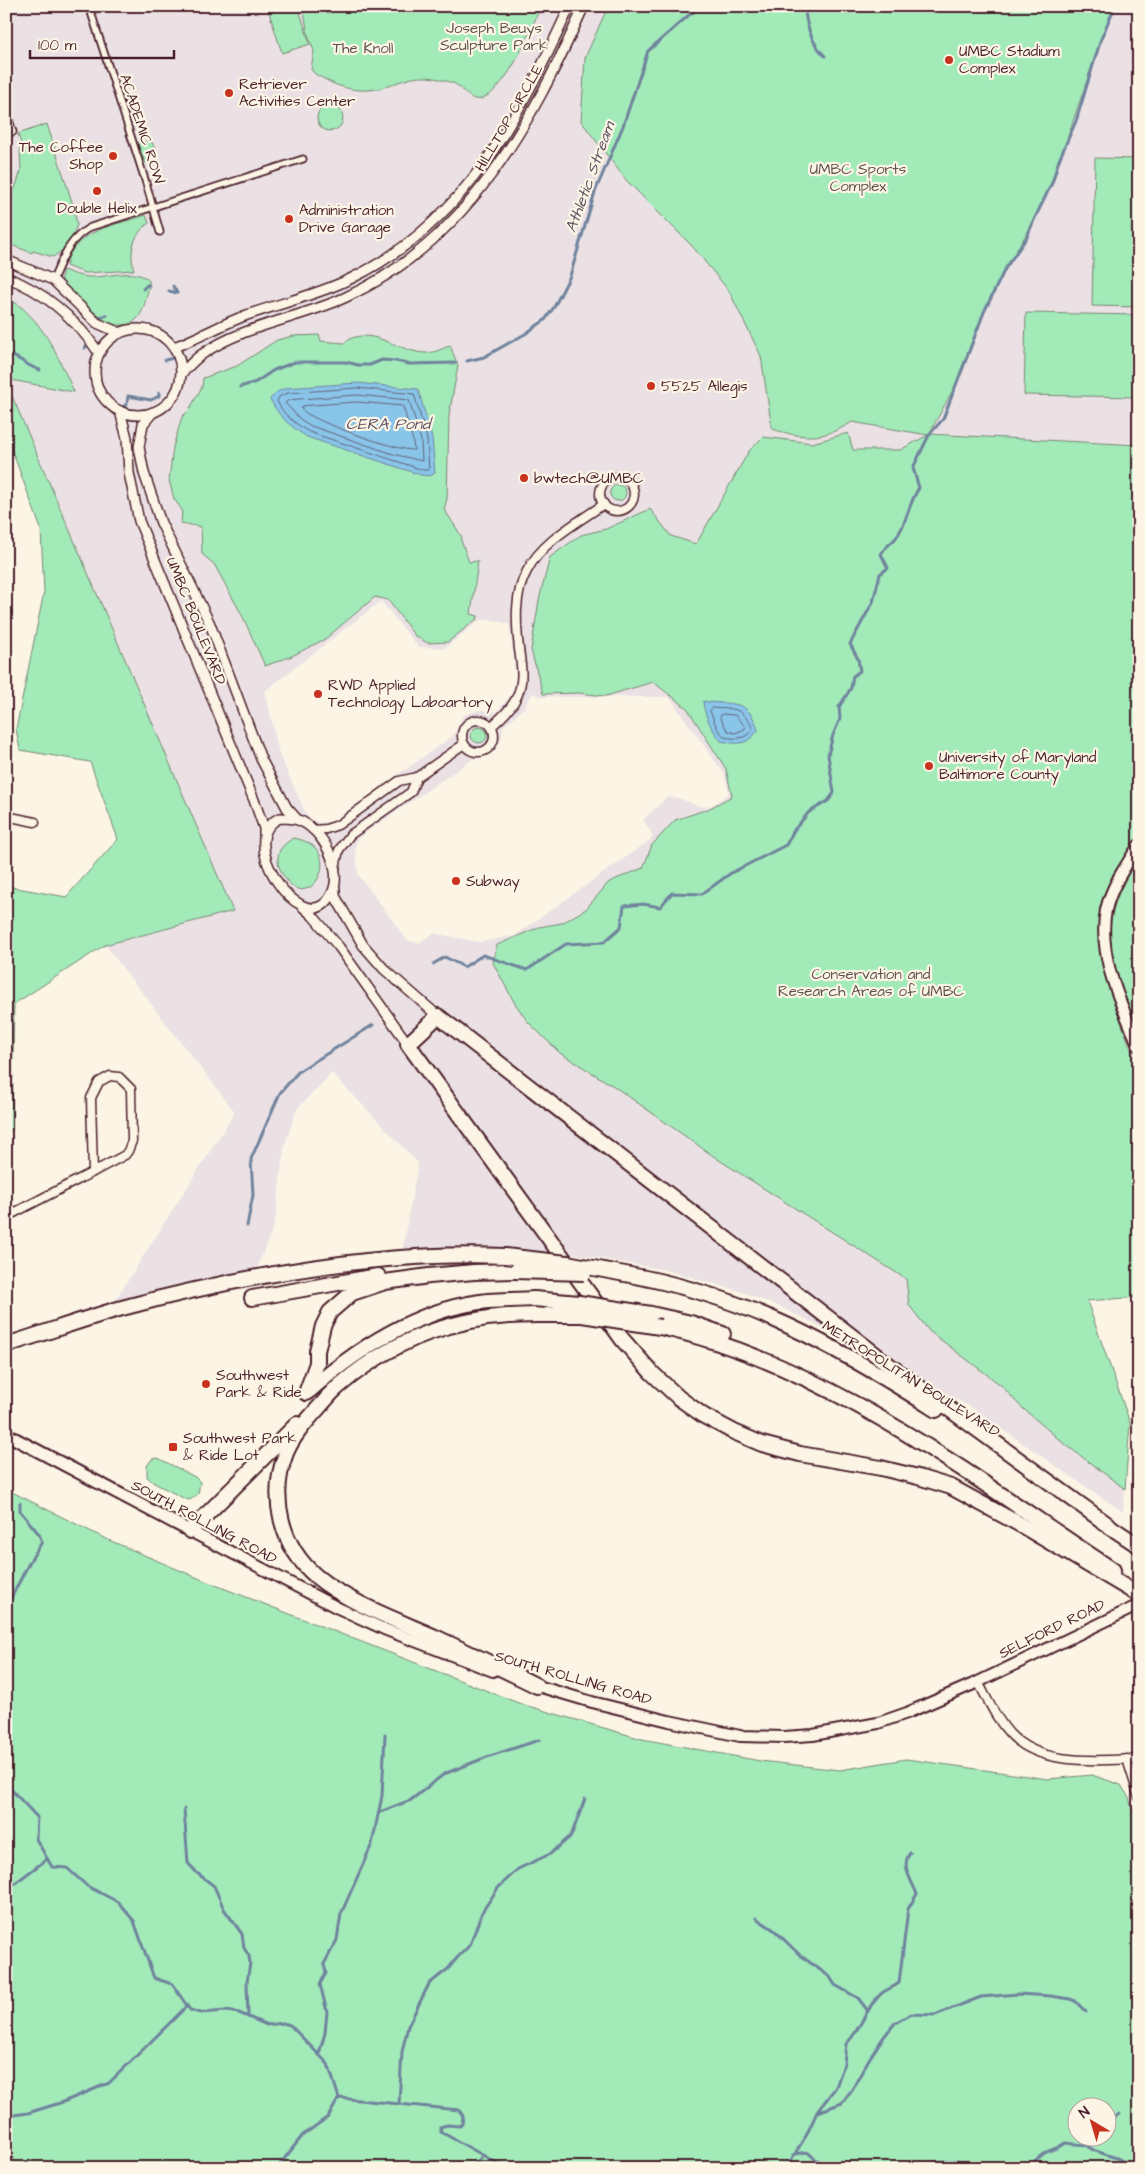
<svg xmlns="http://www.w3.org/2000/svg" width="1145" height="2174" font-family="'Architects Daughter',sans-serif">
	<style>
		.built { fill: #ebe1e4; fill-rule: evenodd }
		.green { fill: #a2ebb9; stroke: #768572; fill-rule: evenodd }
		.water { fill: #89c5e9; stroke: #70839d }
		.lines { fill: none; stroke-linecap: round; stroke-linejoin: round }
		.shore { stroke: #636177; stroke-width: 1 }
		.stream { stroke: #70839d; stroke-width: 3 }
		.pedestrian-casing { stroke: #4a1f2b; stroke-width: 9 }
		.minor-casing { stroke: #4a1f2b; stroke-width: 11 }
		.tertiary-casing { stroke: #4a1f2b; stroke-width: 12 }
		.secondary-casing { stroke: #4a1f2b; stroke-width: 14 }
		.primary-casing { stroke: #4a1f2b; stroke-width: 15 }
		.motorway-casing { stroke: #4a1f2b; stroke-width: 18 }
		.pedestrian { stroke: #fcf5e5; stroke-width: 5.5 }
		.minor { stroke: #fcf5e5; stroke-width: 8 }
		.tertiary { stroke: #fcf5e5; stroke-width: 9 }
		.secondary { stroke: #fcf5e5; stroke-width: 10 }
		.primary { stroke: #fcf5e5; stroke-width: 11 }
		.motorway { stroke: #fcf5e5; stroke-width: 14 }
		.motorway-bridge-casing { stroke: #4a1f2b; stroke-width: 18; stroke-linecap: butt }
		.motorway-bridge { stroke: #fcf5e5; stroke-width: 14 }
		.poi-dot { fill: #c8321e; stroke: #fcf5e5; stroke-width: 2 }
		.labels { text-anchor: middle; dominant-baseline: central; stroke-width: 4.5; stroke-linejoin: round; paint-order: stroke }
		.park-label { font-size: 15px; fill: #60524e; stroke: #fcf5e5 }
		.poi-label { font-size: 15px; fill: #4a1f2b; stroke: #fcf5e5; text-anchor: start }
		.street-label { font-size: 15px; fill: #4a1f2b; stroke: #fcf5e5 }
		.water-label { font-size: 16px; font-style: italic; fill: #5d5164; stroke: #fcf5e5 }
	</style>
	<rect width="100%" height="100%" fill="#fcf5e5"/>
	<filter id="ink" filterUnits="userSpaceOnUse"><feTurbulence type="fractalNoise" baseFrequency=".02" numOctaves="2"/><feDisplacementMap in="SourceGraphic" scale="10" xChannelSelector="R" yChannelSelector="G"/><feConvolveMatrix kernelMatrix="1 2 1 2 8 2 1 2 1" color-interpolation-filters="sRGB"/></filter>
	<g filter="url(#ink)">
		<!-- built -->
		<path class="built" d="M6 6H1139V836L1114 872 1103 898 1098 937 1110 992 1139 1071V1297L1087 1301 1130 1423 1123 1512 967 1405 836 1334 778 1306 739 1291 665 1270 565 1252 467 1247 402 1251 418 1163 332 1073 297 1109 284 1148 275 1222 256 1271 114 1302 235 1112 105 945 233 911 6 382ZM381 601 418 647 445 648 480 620H494L509 624 516 675 512 694 496 712 479 710 463 715 454 735 332 822 320 823 308 818 279 754 265 691ZM533 693 542 697H669L724 774 729 793 713 805 701 807 679 798 667 797 643 820 653 836 650 840 514 936 479 942 433 933 419 943 407 940 358 874 355 847 358 838 473 759 492 754 501 741 503 727 524 708Z"/>
		<!-- green -->
		<g class="green">
			<polygon points="267,6 298,6 310,44 282,53"/>
			<path d="M303 6H541C530 31 509 87 483 98 471 104 464 89 455 84 448 81 433 77 425 77 410 76 395 84 381 88 363 93 342 89 326 80 320 76 315 76 311 69L314 51 308 35Z"/>
			<path d="M608 6H1115L1101 39 1052 183 1030 228 1005 269 987 306 962 373 929 434 1139 445V836L1114 872 1103 898 1098 937 1110 992 1139 1071V1297L1087 1301 1130 1423 1125 1489 1062 1442 1019 1405 1002 1386 929 1331 909 1305 906 1279 719 1160 615 1087 560 1053 528 1022 514 1002 493 963 497 945 539 927 562 923 586 909 609 882 643 868 652 845 675 820 708 809 732 796 726 769 687 708 653 682 606 696 579 693 543 694 531 650 539 600 550 557 581 535 606 529 650 509 671 536 696 544 749 451 763 437 812 443 848 433 853 450H900L928 435 852 422C823 440 804 439 772 429L761 356 729 291 692 246 626 180 581 121 585 58Z"/>
			<circle cx="330" cy="118" r="13"/>
			<polygon points="47,124 74,208 77,225 73,235 64,249 53,257 33,251 32,253 6,243 6,213 21,171 20,148 22,146 18,134"/>
			<polygon points="147,141 152,142 156,152 151,160 145,163 138,144"/>
			<polygon points="1095,158 1139,159 1139,307 1092,306"/>
			<path d="M146 215 149 223C133 235 129 251 134 270L85 273 66 266C72 230 117 225 146 215Z"/>
			<path d="M63 270C72 273 81 277 90 277 107 278 138 266 150 282L147 285 149 287C144 304 143 326 120 325 113 325 106 323 101 318L106 316 105 315 98 316 65 287 61 277Z"/>
			<path d="M6 297C42 316 58 357 74 392L6 379Z"/>
			<polygon points="1026,313 1139,315 1139,397 1024,395"/>
			<path d="M319 335 321 341 344 343C368 323 398 352 425 353 433 353 443 349 450 345L458 366 449 415 447 499 444 509 462 537 461 540 469 562 478 561 471 614 478 616V618L448 642 428 643 415 636 388 600 375 597 325 639 292 656 265 666 243 617 214 564 202 554 201 527 181 523 182 510 174 499 169 480 173 447 182 417 189 410 202 387 203 378 237 366 277 340 293 336Z"/>
			<polygon points="6,382 233,911 105,945 14,1004 12,1130 6,1137 6,886 66,897 118,839 90,762 20,750 16,729 44,592 41,529 13,453 6,455"/>
			<circle cx="618" cy="493" r="8"/>
			<circle cx="479" cy="735" r="8"/>
			<path d="M293 838C347 846 313 910 289 883 284 877 279 870 278 862 277 850 283 845 293 838Z"/>
			<path d="M1139 857V1031C1110 959 1092 927 1139 857Z"/>
			<polygon points="158,1458 195,1477 200,1482 198,1494 190,1500 185,1499 154,1483 147,1477 147,1466 152,1459"/>
			<path d="M6 1489 104 1538 205 1581 521 1704 642 1739 760 1761 840 1770 906 1759 1048 1779 1092 1775 1121 1785 1129 1798 1133 1812 1138 1813 1139 1816V2168H6ZM1078 2106H1108V2136H1078Z"/>
		</g>
		<!-- water -->
		<g class="water">
			<path d="M357 383 418 389 432 438 435 473 430 476 421 475 307 437C291 427 278 416 270 399L277 392 286 388Z"/>
			<path d="M703 701C730 706 748 696 758 730 747 745 739 745 721 741 712 730 704 716 703 701Z"/>
		</g>
		<g class="lines">
			<!-- shore -->
			<g class="shore">
				<path d="M357 388 414 394 427 439 429 470H423L309 432C296 424 283 415 277 401L280 396 288 393Z"/>
				<polygon points="357,395 409,400 421,440 422,461 393,454 311,426 300,419 285,403 289,400"/>
				<path d="M357 402 403 406 413 441 414 450C401 452 309 420 301 409L303 406Z"/>
				<path d="M713 708C728 710 737 705 747 719 750 723 752 725 752 730 745 740 735 739 724 737L717 728 710 711Z"/>
				<polygon points="722,714 735,715 745,726 745,729 735,733 728,731 720,718"/>
			</g>
			<!-- stream -->
			<g class="stream">
				<path d="M805 6C805 24 812 44 825 56"/>
				<polyline points="173,286 177,293"/>
				<polyline points="143,289 147,285 149,285"/>
				<polyline points="169,291 177,293"/>
				<polyline points="100,318 107,315"/>
				<polyline points="85,348 88,343"/>
				<path d="M6 354C19 356 27 367 40 370"/>
				<polyline points="165,360 173,358"/>
				<polyline points="467,361 484,357 525,334 545,320 554,307 570,276 595,192 623,126 648,51 689,15 703,6"/>
				<polyline points="240,387 256,382 274,370 295,362 346,362 358,365 370,365 382,360 396,361 409,364 456,363"/>
				<polyline points="124,406 127,404 128,396 151,400 159,396 159,392"/>
				<path d="M433 964 445 957 464 967 483 955 527 970 566 944 604 942 621 927 624 906 643 904 660 907 672 893 702 894 731 873 786 845 794 830 809 812 828 801 834 793 828 755 833 735 840 719 839 707 851 688 853 676 860 671 858 659 850 644 873 602 880 574 888 568 881 554C885 546 890 545 895 539 907 525 908 503 919 488L913 468 929 435 943 419 984 312 1005 269 1027 237 1034 220 1052 183 1059 160 1076 121 1101 39 1115 6"/>
				<polyline points="247,1226 253,1195 251,1159 280,1093 299,1071 373,1025"/>
				<polyline points="6,1608 30,1561 42,1542 39,1534 20,1511 20,1503"/>
				<polyline points="6,1784 37,1817 36,1839 52,1867 67,1868 87,1886 118,1902 134,1921 154,1978 172,1984 190,2010 200,2013 226,2011 239,2013 267,2025 283,2023 290,2025 328,2064 339,2098 459,2110 463,2116 462,2124 460,2126 447,2125 440,2127 441,2132 506,2168"/>
				<polyline points="184,1809 188,1863 197,1873 214,1886 224,1909 242,1934 244,1948 249,1956 250,1963 247,1982 248,2017"/>
				<polyline points="380,1812 411,1800 444,1774 487,1757 539,1740"/>
				<polyline points="6,1890 47,1859"/>
				<polyline points="756,1918 774,1930 801,1956 830,1977 835,1985 858,1998 868,2011"/>
				<polyline points="319,2054 325,2033 327,2012 320,1984 326,1973 324,1964 337,1940 341,1914 372,1844 382,1796 385,1735"/>
				<polyline points="399,2103 402,2052 408,2026 429,1984 448,1969 457,1958 470,1945 482,1912 498,1888 518,1869 550,1854 571,1836 585,1799"/>
				<polyline points="818,2112 842,2103 853,2088 869,2059 883,2038 895,2023 911,2014 935,2015 981,1997 1018,1994 1051,1996 1070,1999 1075,2001 1086,2012"/>
				<polyline points="6,2116 28,2113 63,2102 109,2083 187,2006"/>
				<polyline points="1108,2124 1119,2114"/>
				<polyline points="1087,2145 1094,2136"/>
				<path d="M793 2155C815 2148 806 2156 819 2161 828 2165 832 2158 842 2168"/>
				<polyline points="277,2168 303,2135 328,2117 339,2098"/>
				<polyline points="472,2168 483,2155"/>
				<path d="M786 2168 806 2136 817 2112 836 2087 844 2064 846 2044C861 2030 866 2006 882 1993 887 1989 894 1987 899 1983L908 1909 917 1894C912 1881 900 1866 910 1853"/>
				<path d="M923 2168C933 2154 990 2165 1007 2168"/>
				<path d="M1025 2168C1032 2165 1036 2159 1042 2155 1048 2150 1057 2149 1065 2143L1087 2145 1093 2150 1119 2159 1135 2168"/>
			</g>
			<!-- pedestrian casing -->
			<g class="pedestrian-casing">
				<g id="pedestrian">
					<polyline points="89,6 146,183 160,232"/>
					<polyline points="6,110 13,132"/>
					<path d="M53 280C62 259 69 238 91 227L303 159"/>
				</g>
			</g>
			<!-- minor casing -->
			<g class="minor-casing">
				<g id="minor">
					<circle cx="617" cy="494" r="17"/>
					<circle cx="478" cy="736" r="16"/>
					<path d="M492 726C502 717 513 707 518 694 524 679 521 664 519 649 516 623 514 594 527 571 542 541 577 523 604 504"/>
					<polyline points="6,816 35,822"/>
					<polyline points="313,830 326,829 338,825 399,781 417,777 464,744"/>
					<polyline points="335,868 339,850 350,835 411,792 417,777"/>
					<polygon points="110,1076 119,1077 131,1089 132,1141 128,1151 125,1155 93,1172 91,1098 99,1082"/>
					<polyline points="6,1217 93,1172"/>
					<path d="M978 1682C988 1700 996 1719 1010 1734 1041 1767 1098 1760 1139 1759"/>
					<polyline points="1127,1759 1139,1797"/>
				</g>
			</g>
			<!-- tertiary casing -->
			<g class="tertiary-casing">
				<g id="tertiary">
					<polyline points="6,260 53,280 97,323 120,333"/>
					<path d="M6 277C45 292 76 319 99 353"/>
					<circle cx="138" cy="372" r="43"/>
					<path d="M174 347C199 338 222 324 247 315 281 303 317 295 350 279 465 224 519 117 570 6"/>
					<path d="M182 373C188 367 194 360 201 355 243 325 298 319 344 298 468 242 531 124 584 6"/>
					<polyline points="120,411 127,438 129,473 139,521 254,800 264,828 264,837"/>
					<polyline points="153,412 143,424 139,447 144,473 161,523 210,624 261,759 287,808 297,819"/>
					<path d="M280 818C289 818 298 818 306 824 328 838 346 877 328 900 300 937 233 837 280 818Z"/>
					<polyline points="335,889 335,896 363,945 384,969 438,1016"/>
					<polyline points="303,907 313,916 339,947 408,1044"/>
				</g>
			</g>
			<!-- secondary casing -->
			<g class="secondary-casing">
				<g id="secondary">
					<path d="M1139 845C1126 865 1111 887 1106 910 1097 957 1122 1005 1139 1047"/>
					<polyline points="190,1531 338,1608 384,1629 493,1671"/>
					<polyline points="531,1684 592,1702 669,1721 740,1736 784,1737 813,1735 878,1723 907,1713 978,1682 1139,1605"/>
				</g>
			</g>
			<!-- primary casing -->
			<g class="primary-casing">
				<polyline id="primary" points="6,1434 190,1531"/>
			</g>
			<!-- motorway casing -->
			<g class="motorway-casing">
				<g id="motorway">
					<path d="M625 1274C747 1296 833 1344 936 1410"/>
					<polyline points="252,1298 378,1276"/>
					<polyline points="651,1314 691,1323 723,1334"/>
					<path d="M660 1327C826 1363 973 1478 1113 1570"/>
					<path d="M6 1345C45 1333 83 1319 122 1308 242 1276 381 1251 505 1256"/>
					<path d="M334 1390C318 1410 295 1430 286 1453 269 1497 281 1547 317 1577 347 1602 399 1621 435 1637 469 1653 503 1669 537 1686"/>
					<path d="M309 1391C359 1347 419 1308 488 1301 504 1300 519 1300 534 1299"/>
					<polyline points="306,1393 317,1363 317,1351 323,1326 330,1312 352,1293 385,1282 429,1276 474,1272 515,1271"/>
					<path d="M328 1396C391 1337 460 1313 547 1315"/>
					<polyline points="1103,1522 1139,1546"/>
					<polyline points="1111,1527 893,1368 438,1016 408,1044 622,1339 652,1373 679,1398 704,1416 734,1432 762,1444 800,1454 881,1468 918,1477 951,1487 1021,1525 1139,1595"/>
					<polyline points="190,1531 297,1424"/>
				</g>
			</g>
			<!-- pedestrian -->
			<use href="#pedestrian" class="pedestrian"/>
			<!-- minor -->
			<use href="#minor" class="minor"/>
			<!-- tertiary -->
			<use href="#tertiary" class="tertiary"/>
			<!-- secondary -->
			<use href="#secondary" class="secondary"/>
			<!-- primary -->
			<use href="#primary" class="primary"/>
			<!-- motorway -->
			<use href="#motorway" class="motorway"/>
			<!-- motorway-bridge casing -->
			<g class="motorway-bridge-casing">
				<g id="motorway-bridge">
					<polyline points="505,1256 567,1263 625,1274"/>
					<polyline points="515,1271 584,1273"/>
					<polyline points="534,1299 579,1303 651,1314"/>
					<polyline points="547,1315 582,1315 660,1327"/>
				</g>
			</g>
			<!-- motorway-bridge -->
			<use href="#motorway-bridge" class="motorway-bridge"/>
		</g>
	</g>
	<!-- markers -->
	<g class="poi-dot">
		<circle cx="949" cy="60" r="5"/>
		<circle cx="229" cy="93" r="5"/>
		<circle cx="113" cy="156" r="5"/>
		<circle cx="97" cy="191" r="5"/>
		<circle cx="289" cy="219" r="5"/>
		<circle cx="651" cy="386" r="5"/>
		<circle cx="524" cy="478" r="5"/>
		<circle cx="318" cy="694" r="5"/>
		<circle cx="929" cy="766" r="5"/>
		<circle cx="456" cy="881" r="5"/>
		<circle cx="206" cy="1384" r="5"/>
		<rect x="168" y="1442" width="10" height="10" rx="2.5"/>
	</g>
	<g class="labels">
		<!-- park labels -->
		<g class="park-label">
			<text x="494" y="28">Joseph Beuys<tspan x="494" dy="17">Sculpture Park</tspan></text>
			<text x="363" y="48">The Knoll</text>
			<text x="858" y="169">UMBC Sports<tspan x="858" dy="17">Complex</tspan></text>
			<text x="871" y="974">Conservation and<tspan x="871" dy="17">Research Areas of UMBC</tspan></text>
		</g>
		<!-- poi labels -->
		<g class="poi-label">
			<text x="959" y="51">UMBC Stadium<tspan x="959" dy="17">Complex</tspan></text>
			<text x="239" y="84">Retriever<tspan x="239" dy="17">Activities Center</tspan></text>
			<text x="103" y="147" text-anchor="end">The Coffee<tspan x="103" dy="17">Shop</tspan></text>
			<text x="97" y="208" text-anchor="middle">Double Helix</text>
			<text x="299" y="210">Administration<tspan x="299" dy="17">Drive Garage</tspan></text>
			<text x="661" y="386">5525 Allegis</text>
			<text x="534" y="478">bwtech@UMBC</text>
			<text x="328" y="685">RWD Applied<tspan x="328" dy="17">Technology Laboartory</tspan></text>
			<text x="939" y="757">University of Maryland<tspan x="939" dy="17">Baltimore County</tspan></text>
			<text x="466" y="881">Subway</text>
			<text x="216" y="1375">Southwest<tspan x="216" dy="17">Park &amp; Ride</tspan></text>
			<text x="183" y="1438">Southwest Park<tspan x="183" dy="17">&amp; Ride Lot</tspan></text>
		</g>
		<!-- street labels -->
		<g class="street-label">
			<text transform="translate(509 118) rotate(-60)">HILLTOP CIRCLE</text>
			<text transform="translate(142 129) rotate(72)">ACADEMIC ROW</text>
			<text transform="translate(196 621) rotate(68)">UMBC BOULEVARD</text>
			<text transform="translate(911 1379) rotate(32)">METROPOLITAN BOULEVARD</text>
			<text transform="translate(204 1522) rotate(28)">SOUTH ROLLING ROAD</text>
			<text transform="translate(1052 1629) rotate(-26)">SELFORD ROAD</text>
			<text transform="translate(573 1678) rotate(16)">SOUTH ROLLING ROAD</text>
		</g>
		<!-- water labels -->
		<g class="water-label">
			<text transform="translate(590 177) rotate(-70)">Athletic Stream</text>
			<text x="388" y="424">CERA Pond</text>
		</g>
	</g>
	<!-- margin -->
	<rect width="1145" height="2174" fill="none" stroke="#fcf5e5" stroke-width="25"/>
	<rect x="12" y="12" width="1120" height="2149" fill="none" stroke="#4a1f2b" stroke-width="2" filter="url(#ink)"/>
	<!-- north arrow -->
	<g transform="translate(1092 2122) rotate(322)"><circle r="24" fill="#fcf5e5" stroke="#b59f9b"/>
	<path d="M0-4L9 19L0 12L-9 19Z" fill="#c8321e"/>
	<text y="-8" font-size="14" font-weight="bold" text-anchor="middle" fill="#4a1f2b">N</text>
	</g>
	<!-- scale -->
	<path d="M30 50v8h144v-8" fill="none" stroke="#4a1f2b" stroke-width="2.5"/>
	<text x="38" y="50" font-size="15" fill="#4a1f2b" stroke="#fcf5e5" stroke-width="4" paint-order="stroke">100 m</text>
</svg>
